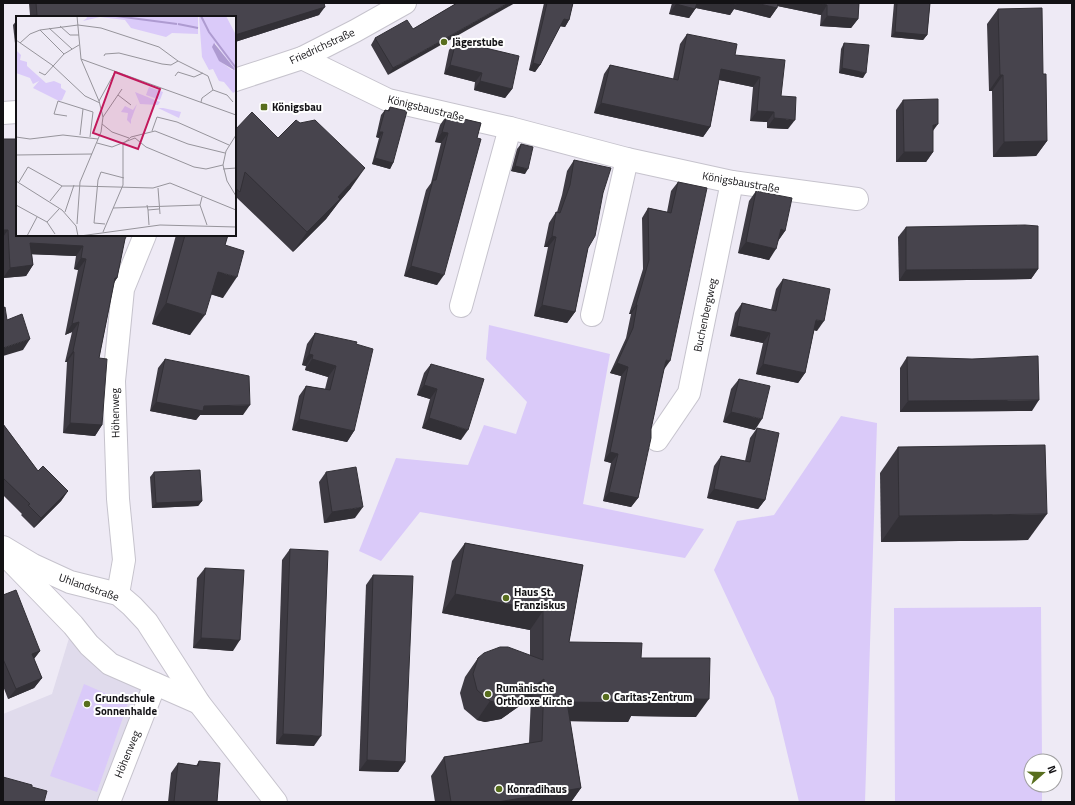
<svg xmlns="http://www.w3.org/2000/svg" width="1075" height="805" font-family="'Titillium Web',sans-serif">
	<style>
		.built { fill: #e0dbec }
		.green { fill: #dacaf9 }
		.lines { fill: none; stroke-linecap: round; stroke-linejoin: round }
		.minor-casing { stroke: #c6c3cd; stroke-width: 24 }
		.minor { stroke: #fff; stroke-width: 22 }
		.wall { fill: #3d3a42 }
		.shaded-wall { fill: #323036 }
		.building { fill: #47444d; stroke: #323036 }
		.poi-dot { fill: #586e1e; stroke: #fff; stroke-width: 1.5 }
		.labels { text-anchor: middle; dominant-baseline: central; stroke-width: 4; stroke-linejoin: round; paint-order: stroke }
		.poi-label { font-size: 11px; font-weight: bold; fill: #131215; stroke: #fff; text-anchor: start }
		.street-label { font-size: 11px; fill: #131215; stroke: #fff }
		.inset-river { fill: none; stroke: #ae9bd1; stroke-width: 2 }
		.inset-road { fill: none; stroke: #96949b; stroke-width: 1 }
		.view { fill: #c2185b; fill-opacity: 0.15; stroke: #c2185b; stroke-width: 2 }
		.inset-edge { fill: none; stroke: #131215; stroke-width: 2 }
	</style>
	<rect width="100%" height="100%" fill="#eeeaf5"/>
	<!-- built -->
	<polygon class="built" points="73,625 155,684 109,802 3,802 3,714 52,694"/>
	<!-- green -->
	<g class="green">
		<polygon points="489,325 610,354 583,504 704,529 685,558 420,512 381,561 359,551 396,458 468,465 484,425 516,434 527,402 486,359"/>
		<polygon points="841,416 877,423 865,802 799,802 774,698 714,570 737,521 774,515"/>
		<polygon points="1041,607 1042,761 1031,761 1031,785 1042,785 1042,802 895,802 894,608"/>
		<polygon points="84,684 128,703 97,792 50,776"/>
	</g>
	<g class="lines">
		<!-- minor casing -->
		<g class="minor-casing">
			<g id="minor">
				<polyline points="302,58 388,100 510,128 627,159 732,182 857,199"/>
				<polyline points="235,80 302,58 355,31 405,3"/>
				<polyline points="3,113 17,112"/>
				<polyline points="461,306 510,128"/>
				<polyline points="592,315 627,159"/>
				<polyline points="657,440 689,393 732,182"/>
				<polyline points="3,547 33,565 70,582 118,594 132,606 147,622 199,703 276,802"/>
				<polyline points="9,559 73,625 89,645 110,664 199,703"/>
				<polyline points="118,594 124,560 118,499 114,381 123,289 145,235"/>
				<polyline points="109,802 155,684"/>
			</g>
		</g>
		<!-- minor -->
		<use href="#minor" class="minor"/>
	</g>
	<!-- wall -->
	<g class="wall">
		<polygon points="29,3 324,3 319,15 235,42 235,17 19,17 30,15"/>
		<polygon points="457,3 388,75 371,45 375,38 413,29"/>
		<polygon points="544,3 573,3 569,20 565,27 560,26 540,65 535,72 529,70"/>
		<polygon points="672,3 859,3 858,19 851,28 820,26 821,15 777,6 777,8 770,18 734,9 730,15 696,8 689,18 669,14"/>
		<polygon points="894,3 930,3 927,35 923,40 891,37"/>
		<polygon points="998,9 1043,74 1047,141 1036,156 993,157 992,91 989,91 987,24"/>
		<polygon points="17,20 17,61 13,25"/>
		<polygon points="687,34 735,55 781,96 788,129 767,128 767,122 750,121 753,87 719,80 710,127 703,137 594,113 604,74 610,65 673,79 680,44"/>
		<polygon points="456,41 512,89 505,98 474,90 475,82 444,74 449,50"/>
		<polygon points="844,43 863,78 839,73 841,49"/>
		<polygon points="903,100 933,131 933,152 926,162 896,162 896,110"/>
		<polygon points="390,107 393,163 390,169 372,164 379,138 376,137 381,115 385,110 388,110"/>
		<polygon points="447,115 481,123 437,285 404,276 426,190 431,183 441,143 435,142 440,125"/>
		<polygon points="235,130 278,138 351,188 339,202 326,219 293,252 236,197 235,199"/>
		<polygon points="3,139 125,239 117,278 114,283 99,358 102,425 95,436 63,433 67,362 65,362 72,332 65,335 78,270 74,269 76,256 32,254 33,265 26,276 3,278"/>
		<polygon points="521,144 525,174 511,171 517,149"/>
		<polygon points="574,160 603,193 588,248 575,312 567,323 534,316 548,247 544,247 549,223 556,212 557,212 562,195 567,171"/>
		<polygon points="678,182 664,369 651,429 638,498 631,507 603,501 611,463 604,461 621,376 610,373 626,338 631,314 629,314 643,269 642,218 648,208 667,212 671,191"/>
		<polygon points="756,191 785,231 778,241 769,260 738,253 749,201"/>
		<polygon points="906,227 1038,269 1031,279 899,281 898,237"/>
		<polygon points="176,235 228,235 225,245 223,298 211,294 190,335 152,324"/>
		<polygon points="783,279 817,331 814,330 805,373 798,383 756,374 763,343 730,336 735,313 742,303 771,310 776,289"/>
		<polygon points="315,333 356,344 354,431 347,442 292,430 299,396 306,386 325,389 328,377 305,370 306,366 302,365 307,344"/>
		<polygon points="907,357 1032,411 900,412 900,368"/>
		<polygon points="165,359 243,415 200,415 196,420 150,411 158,368"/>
		<polygon points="431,364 461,440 422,428 430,399 417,395 424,373"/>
		<polygon points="739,379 755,430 723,422 731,389"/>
		<polygon points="3,424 38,471 68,491 61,501 34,528 21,515 22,514 3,495"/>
		<polygon points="757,428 765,500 758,509 707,498 714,466 721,456 745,461 750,438"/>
		<polygon points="898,447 1028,540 881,542 880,473"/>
		<polygon points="154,472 202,501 198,506 152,508 150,477"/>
		<polygon points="326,472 355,518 324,523 319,482"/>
		<polygon points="465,543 583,565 569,642 641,658 696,717 631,716 628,722 570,721 581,788 571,802 435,802 431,776 444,757 529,743 531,698 501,719 485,722 477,720 464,709 460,693 465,677 478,658 530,656 530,630 442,613 452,561"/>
		<polygon points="290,549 314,746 276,744 282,560"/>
		<polygon points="205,568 233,651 193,648 197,578"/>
		<polygon points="373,575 405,762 398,772 359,771 366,585"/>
		<polygon points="3,595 40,651 34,659 42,678 34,688 8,699 3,686"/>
		<polygon points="199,761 217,802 168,802 171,773 178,763 196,766"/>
	</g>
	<!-- shaded-wall -->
	<g class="shaded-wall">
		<polygon points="508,3 515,3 388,75 393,68"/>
		<polygon points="694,3 756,3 777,8 770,18 734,9 730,15 691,7"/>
		<polygon points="775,3 816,3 827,5 821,15 773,5"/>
		<polygon points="676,4 695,9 689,18 669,14"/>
		<polygon points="325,7 319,15 235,42 235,35"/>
		<polygon points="827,16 858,19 851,28 820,26"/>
		<polygon points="564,19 569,20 565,27 559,26"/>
		<polygon points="895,32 927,35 923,40 891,37"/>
		<polygon points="533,63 540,65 535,72 529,70"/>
		<polygon points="450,65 482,73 475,82 444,74"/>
		<polygon points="842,68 866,73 863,78 839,73"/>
		<polygon points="721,69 760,77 753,87 715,79"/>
		<polygon points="1000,75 1003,75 992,91 989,91"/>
		<polygon points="480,81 512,89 505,98 474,90"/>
		<polygon points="601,103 710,127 703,137 594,113"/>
		<polygon points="757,111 774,112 767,122 750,121"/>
		<polygon points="774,118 795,120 788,129 767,128"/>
		<polygon points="938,124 930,135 933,125"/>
		<polygon points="379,132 383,132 379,138 376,137"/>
		<polygon points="442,132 448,133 441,143 435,142"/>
		<polygon points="1047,141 1036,156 993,157 1004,142"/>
		<polygon points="904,152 933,152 926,162 896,162"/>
		<polygon points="375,158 393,163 390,169 372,164"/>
		<polygon points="515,166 528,169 525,174 511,171"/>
		<polygon points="365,168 351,188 339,202 326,219 293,252 307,232 338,197"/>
		<polygon points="781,229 785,231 778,241"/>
		<polygon points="3,230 8,230 3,237"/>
		<polygon points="552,236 556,237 548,247 544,247"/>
		<polygon points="746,242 776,249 769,260 738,253"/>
		<polygon points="30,243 83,246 76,256 23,254"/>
		<polygon points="81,258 86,259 78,270 74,269"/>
		<polygon points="33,265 26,276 3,278 10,268"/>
		<polygon points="411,266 444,275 437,285 404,276"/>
		<polygon points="1038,269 1031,279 899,281 906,270"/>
		<polygon points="218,272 237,277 223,298 203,292"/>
		<polygon points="115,278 117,278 110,288"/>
		<polygon points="166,303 205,315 190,335 152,324"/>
		<polygon points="542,305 575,312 567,323 534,316"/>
		<polygon points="636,305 637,305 631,314 629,314"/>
		<polygon points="816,320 824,321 817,331 809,329"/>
		<polygon points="79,322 72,332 65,335 72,324"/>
		<polygon points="737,326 770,333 763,343 730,336"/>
		<polygon points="30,339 23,350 3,356 3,348"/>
		<polygon points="73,351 74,352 67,362 65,362"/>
		<polygon points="309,354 313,355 306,366 302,365"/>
		<polygon points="312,359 336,366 328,377 305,370"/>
		<polygon points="666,360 670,361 663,371"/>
		<polygon points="617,363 628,367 621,376 610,373"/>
		<polygon points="763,364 805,373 798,383 756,374"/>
		<polygon points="424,385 437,389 430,399 417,395"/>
		<polygon points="1039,400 1032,411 900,412 908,401"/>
		<polygon points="156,402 204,406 250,405 243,415 200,415 196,420 150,411"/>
		<polygon points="731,412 762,419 755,430 723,422"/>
		<polygon points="429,418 468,430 461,440 422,428"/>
		<polygon points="299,419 354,431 347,442 292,430"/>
		<polygon points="70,423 102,425 95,436 63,433"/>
		<polygon points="610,452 618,454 611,463 604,461"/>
		<polygon points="714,489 765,500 758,509 707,498"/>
		<polygon points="68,491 61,501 34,528 41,518"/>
		<polygon points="609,492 638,498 631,507 603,501"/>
		<polygon points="202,501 198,506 152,508 156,503"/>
		<polygon points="363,507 355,518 324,523 332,512"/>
		<polygon points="1047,514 1028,540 881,542 899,516"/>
		<polygon points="455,594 543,611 530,630 442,613"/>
		<polygon points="201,638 240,640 233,651 193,648"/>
		<polygon points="40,651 32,661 32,654"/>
		<polygon points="42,678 34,688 8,699 16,689"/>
		<polygon points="544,679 531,698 501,719 485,722 477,720 490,701"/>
		<polygon points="641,697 709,699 696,717 631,716 628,722 554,721 567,702"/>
		<polygon points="283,734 321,736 314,746 276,744"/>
		<polygon points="367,760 405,762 398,772 359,771"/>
		<polygon points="581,788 571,802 498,802"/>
	</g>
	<!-- building -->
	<g class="building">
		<polygon points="36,3 324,3 325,7 235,35 235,17 19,17 37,15"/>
		<polygon points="457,3 508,3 393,68 375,38 407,20 413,29"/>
		<polygon points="547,3 573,3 569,20 564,19 540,65 533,63"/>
		<polygon points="676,3 697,3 695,9 676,4"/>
		<polygon points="726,3 737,3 736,5"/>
		<polygon points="756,3 778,3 777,8"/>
		<polygon points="816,3 859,3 858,19 827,16 827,5"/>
		<polygon points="897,3 930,3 927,35 895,32"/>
		<polygon points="1042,8 1043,74 1046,74 1047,141 1004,142 1003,75 1000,75 998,9"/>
		<polygon points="687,34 737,44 735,55 785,60 781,96 796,97 795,120 774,118 774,112 757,111 760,77 721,69 710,127 601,103 610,65 678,80"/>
		<polygon points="456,41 519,56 512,89 480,81 482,73 450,65"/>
		<polygon points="844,43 869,45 866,73 842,68"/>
		<polygon points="938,99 938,124 933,125 933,152 904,152 903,100"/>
		<polygon points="390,107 407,111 393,163 375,158 383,132 379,132 385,110 389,111"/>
		<polygon points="252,112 278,138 296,120 300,123 315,120 365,168 338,197 340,199 307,232 245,172 240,192 235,188 235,130"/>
		<polygon points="447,115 481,123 477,138 481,139 444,275 411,266 433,180 436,180 448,133 442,132"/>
		<polygon points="3,139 17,139 17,235 127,235 125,239 117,278 115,278 99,358 107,359 102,425 70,423 74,352 73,351 79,322 72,324 86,259 81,258 83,246 30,243 33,265 10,268 8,230 3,230"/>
		<polygon points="521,144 533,147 528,169 515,166"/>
		<polygon points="574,160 611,168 603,193 595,236 588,248 575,312 542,305 556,237 552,236 556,212 560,213 570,185"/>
		<polygon points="678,182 707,188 670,361 666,360 651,429 651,438 638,498 609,492 618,454 610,452 628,367 617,363 633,328 637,305 636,305 649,260 648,208 671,213"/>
		<polygon points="756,191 792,198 785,231 781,229 776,249 746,242"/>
		<polygon points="1025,225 1038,226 1038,269 906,270 906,227"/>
		<polygon points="185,235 228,235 225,245 244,251 237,277 218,272 205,315 166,303"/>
		<polygon points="783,279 830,289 824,321 816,320 805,373 763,364 770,333 737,326 742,303 776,311"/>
		<polygon points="5,307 7,320 22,314 30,339 3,348 3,308"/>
		<polygon points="315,333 357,342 356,344 373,349 354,431 299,419 306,386 330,390 336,366 312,359 313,355 309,354"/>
		<polygon points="1038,356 1039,400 908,401 907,357 972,359"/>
		<polygon points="165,359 249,376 250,405 204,406 203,411 156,402"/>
		<polygon points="431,364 484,379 468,430 429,418 437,389 424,385"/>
		<polygon points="739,379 770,386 762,419 731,412"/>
		<polygon points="3,424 38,471 43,466 68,491 41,518 28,505 30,504 3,478"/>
		<polygon points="757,428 779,433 765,500 714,489 721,456 750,462"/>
		<polygon points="1045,445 1047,514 899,516 898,447"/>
		<polygon points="356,467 363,507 332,512 326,472"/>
		<polygon points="200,470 202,501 156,503 154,472"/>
		<polygon points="465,543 583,565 569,642 642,643 641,658 710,658 709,699 641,697 641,703 567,702 581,788 498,802 451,802 444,757 542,741 544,679 514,701 498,703 490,701 477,690 473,674 478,658 484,653 500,647 508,647 543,660 543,611 455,594"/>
		<polygon points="290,549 328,551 321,736 283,734"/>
		<polygon points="205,568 244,570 240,640 201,638"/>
		<polygon points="373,575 413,576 405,762 367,760"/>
		<polygon points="16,590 40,651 32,654 42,678 16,689 3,659 3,595"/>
		<polygon points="199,761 220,763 217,802 174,802 178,763 198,766"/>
		<polygon points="3,777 32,785 32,787 47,791 44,802 3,802"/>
	</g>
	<!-- markers -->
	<g class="poi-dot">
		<circle cx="444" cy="42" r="4"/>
		<rect x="260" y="103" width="8" height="8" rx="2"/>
		<circle cx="506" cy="598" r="4"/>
		<circle cx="488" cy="694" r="4"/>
		<circle cx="606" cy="697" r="4"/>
		<circle cx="87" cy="704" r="4"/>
		<circle cx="499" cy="789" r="4"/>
	</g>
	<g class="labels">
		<!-- poi labels -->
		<g class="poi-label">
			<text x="452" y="42">Jägerstube</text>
			<text x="272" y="107">Königsbau</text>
			<text x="514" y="592">Haus St.<tspan x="514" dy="13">Franziskus</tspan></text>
			<text x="496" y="688">Rumänische<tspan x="496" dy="13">Orthdoxe Kirche</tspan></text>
			<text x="614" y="697">Caritas-Zentrum</text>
			<text x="95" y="698">Grundschule<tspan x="95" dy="13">Sonnenhalde</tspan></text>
			<text x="507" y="789">Konradihaus</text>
		</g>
		<!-- street labels -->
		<g class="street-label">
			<text transform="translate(322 46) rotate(-25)">Friedrichstraße</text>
			<text transform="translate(426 108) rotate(14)">Königsbaustraße</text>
			<text transform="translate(741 182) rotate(10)">Königsbaustraße</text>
			<text transform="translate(705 315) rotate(-78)">Buchenbergweg</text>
			<text transform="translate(115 413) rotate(-91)">Höhenweg</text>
			<text transform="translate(89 587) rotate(19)">Uhlandstraße</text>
			<text transform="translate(127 754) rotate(-68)">Höhenweg</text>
		</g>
	</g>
	<!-- overview -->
	<g transform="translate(16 16)">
		<rect width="220" height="220" fill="#eeeaf5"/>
		<path d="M70 0H182V18L156 17 150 21 115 12 109 4 84 1 67 5 71 2ZM183 0H210L220 19V75L217 77 208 66 203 65 197 53 193 54 186 41ZM199 27 219 53 216 54 205 46 199 37ZM0 34 5 39 4 44 11 46V50L30 67 38 65 45 68V72L50 75 46 84 43 85 17 72 23 65 17 68 14 62 0 57ZM133 71 147 76 144 84 130 79ZM119 76 144 86 142 89 124 88ZM121 88 115 104V108L111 104 112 97 105 96 109 90 117 94ZM142 92H147L165 96 163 102Z" fill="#dacaf9" fill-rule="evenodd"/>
		<path d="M198 27 219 53 218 54 203 45 196 31Z" fill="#ae9bd1"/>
		<path class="inset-river" d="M100 0 161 8M185 0 193 16 220 52M162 8 182 12"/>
		<path class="inset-road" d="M61 0 65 43 83 85 87 101 85 116 64 166 61 208M44 10 54 19H63M33 12 56 33M24 14 48 38M0 24 36 49 69 80 84 87M4 27 14 18 24 14 62 9 85 12 143 31 162 45 192 60 197 74 186 82 185 86M88 40 89 38 103 37 146 48 155 49 162 45M65 43 220 99M23 56 29 59 48 38 63 29M159 60 162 56 178 61 187 57M197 74 211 79 217 86M102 79 115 89M83 85 99 56M51 100 38 98 42 85 77 96 74 121M87 101 106 73M86 108 96 116 113 122M136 115 141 101 161 106 213 129M64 119 67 93M220 119 210 135 207 149 211 165 220 180M0 121 14 123 47 119 82 123M119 122 130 131 178 151 190 153 207 149M81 127 96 131 119 122M107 128 115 121 139 115 172 128 209 137M0 139 76 138M207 153 220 152M0 165 46 194 60 210 62 220M3 166 12 151 46 170M64 170 137 172 154 167 220 194M142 172 144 198M186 181 184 189 191 209M34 185 46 170H64M0 189 31 206 39 218M131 189 132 194 143 193M97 192 184 189M132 194 133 209M49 196 58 169M31 206 43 193M89 208 78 207 82 164 85 156 108 162M87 216 107 169V128M11 220 21 201M64 220 144 209 220 211"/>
		<path class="view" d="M99 56 144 73 122 133 77 117Z"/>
		<rect width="220" height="220" class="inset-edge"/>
	</g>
	<!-- border -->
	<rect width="1075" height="805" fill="none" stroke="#131215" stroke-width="8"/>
	<!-- north arrow -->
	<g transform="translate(1043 773) rotate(70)"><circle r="19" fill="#ffffff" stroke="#a1a0a1"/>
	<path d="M0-3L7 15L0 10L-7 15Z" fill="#586e1e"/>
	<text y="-6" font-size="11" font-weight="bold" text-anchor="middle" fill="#131215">N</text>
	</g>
</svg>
